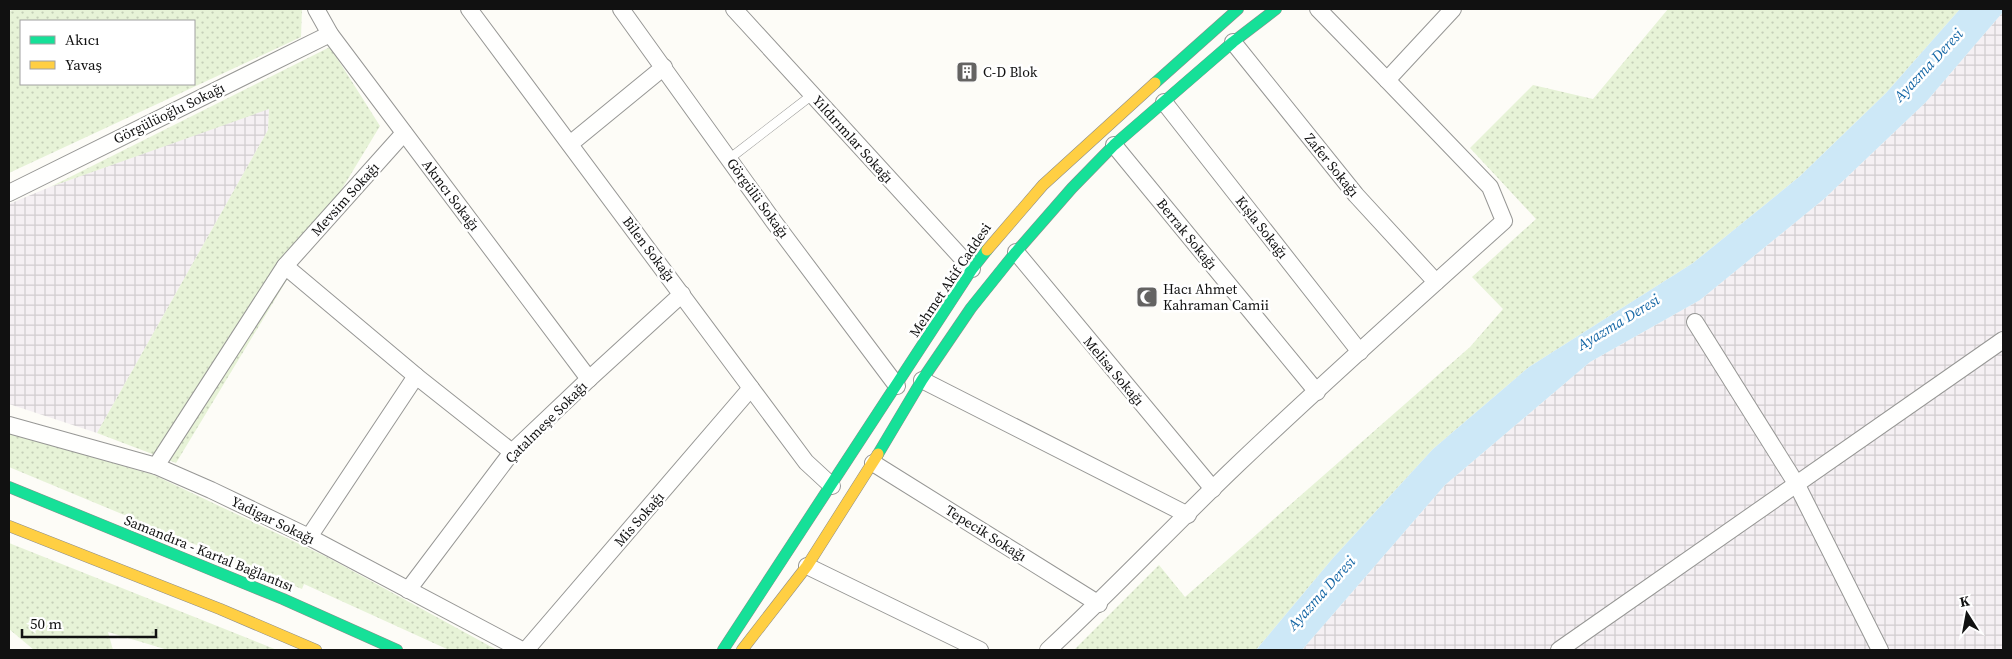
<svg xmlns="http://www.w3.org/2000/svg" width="2012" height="659" font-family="'Source Serif 4',serif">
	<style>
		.industrial { fill: url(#industrial-grid) }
		.grass { fill: url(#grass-dots); fill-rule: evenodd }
		.water { fill: #cde8f7 }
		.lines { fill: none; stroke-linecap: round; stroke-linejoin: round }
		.lane-casing { stroke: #979795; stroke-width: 10 }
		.street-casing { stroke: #979795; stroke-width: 18 }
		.fast-casing { stroke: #8e8d8b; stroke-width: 12 }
		.slow-casing { stroke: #8e8d8b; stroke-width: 12 }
		.lane { stroke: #fffffe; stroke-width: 9 }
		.street { stroke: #fffffe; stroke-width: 16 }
		.fast { stroke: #16e098; stroke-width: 11 }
		.slow { stroke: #ffcf43; stroke-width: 11 }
		.labels { text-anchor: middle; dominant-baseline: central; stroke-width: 5; stroke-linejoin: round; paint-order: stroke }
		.poi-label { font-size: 14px; fill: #111; stroke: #fff; text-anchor: start }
		.street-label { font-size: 14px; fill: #111; stroke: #fff }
		.water-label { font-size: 15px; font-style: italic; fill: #1768a6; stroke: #fff }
	</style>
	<defs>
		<pattern id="industrial-grid" width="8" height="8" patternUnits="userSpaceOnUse" patternTransform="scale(1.25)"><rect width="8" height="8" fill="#f5f0f3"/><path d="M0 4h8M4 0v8" fill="none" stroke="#d1cdcf"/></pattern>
		<pattern id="grass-dots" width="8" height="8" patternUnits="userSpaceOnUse" patternTransform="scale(1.25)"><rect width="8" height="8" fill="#e7f3d7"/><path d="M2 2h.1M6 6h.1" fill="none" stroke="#c5cfb8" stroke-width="1.8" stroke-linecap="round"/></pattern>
	</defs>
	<rect width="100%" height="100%" fill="#fdfcf7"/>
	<!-- industrial -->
	<g class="industrial">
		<polygon points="2003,12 2003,650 1302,650 1445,485 1590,362 1700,300 1824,199 1926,102"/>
		<polygon points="269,108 268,130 97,433 9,404 9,204 50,187"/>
	</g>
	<!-- grass -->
	<g class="grass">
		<path d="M16 9H302L301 37 9 173V11ZM21 21H194V84H21Z"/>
		<polygon points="1668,9 1960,9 1886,93 1799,177 1693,263 1529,367 1433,449 1333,558 1256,650 1074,650 1159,565 1185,597 1470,347 1503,309 1472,277 1536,219 1470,148 1533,85 1593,99"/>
		<polygon points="330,47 380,126 176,463 97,433 268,130 269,109 50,187"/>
		<polygon points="9,433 154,475 327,557 497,650 449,650 304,584 302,589 9,467"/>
		<polygon points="9,543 277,650 168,650 108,632 113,650 34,650 9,629"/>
	</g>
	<!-- water -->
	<polygon class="water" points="1960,9 2003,9 2003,12 1926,102 1824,199 1700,300 1590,362 1445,485 1302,650 1256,650 1333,558 1433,449 1529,367 1693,263 1799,177 1886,93"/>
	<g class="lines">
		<!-- lane casing -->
		<g class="lane-casing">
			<polyline id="lane" points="729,159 812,95"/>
		</g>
		<!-- street casing -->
		<g class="street-casing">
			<g id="street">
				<polyline points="316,9 330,34 589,379"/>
				<polyline points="469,9 806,462 832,486"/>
				<polyline points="621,9 774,222 897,386"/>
				<polyline points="734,9 972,269"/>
				<polyline points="1318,9 1387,80"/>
				<polyline points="1233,42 1356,195 1436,282"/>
				<polyline points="1164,102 1360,352"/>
				<polyline points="570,144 664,67"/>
				<polyline points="1114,145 1317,392"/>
				<polyline points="9,193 330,34"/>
				<polyline points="1016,252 1213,489"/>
				<polyline points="285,266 404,133"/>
				<polyline points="1695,322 1797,485 1880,650"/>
				<polyline points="922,380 1188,515"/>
				<polyline points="9,425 156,466 211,490 309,537 522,650"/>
				<polyline points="873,463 1099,604"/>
				<polyline points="156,466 285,266 416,376"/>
				<polyline points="309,537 416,376 512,452"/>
				<polyline points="807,566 980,650"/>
				<polyline points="408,590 512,452 589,379 682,294"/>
				<polyline points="526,650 751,388"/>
				<path d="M1048 650C1113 590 1173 526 1237 465 1324 382 1414 302 1504 221L1490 187 1387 80 1453 9"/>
				<polyline points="1559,650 2003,340"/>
			</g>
		</g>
		<!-- fast casing -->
		<g class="fast-casing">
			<g id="fast">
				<polyline points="1155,83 1238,9"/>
				<polyline points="878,454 922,380 971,308 1016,252 1072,188 1114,145 1233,42 1276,9"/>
				<polyline points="9,487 283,599 397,650"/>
				<polyline points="723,650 972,269 987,250"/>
			</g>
		</g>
		<!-- slow casing -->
		<g class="slow-casing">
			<g id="slow">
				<polyline points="987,250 1043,185 1155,83"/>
				<polyline points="9,526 220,609 316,650"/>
				<polyline points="742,650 807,566 878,454"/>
			</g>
		</g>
		<!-- lane -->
		<use href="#lane" class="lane"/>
		<!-- street -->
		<use href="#street" class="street"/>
		<!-- fast -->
		<use href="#fast" class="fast"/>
		<!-- slow -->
		<use href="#slow" class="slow"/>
	</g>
	<!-- icons -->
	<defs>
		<g id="building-square" transform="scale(1.125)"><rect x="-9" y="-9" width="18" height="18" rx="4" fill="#646362" stroke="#fff"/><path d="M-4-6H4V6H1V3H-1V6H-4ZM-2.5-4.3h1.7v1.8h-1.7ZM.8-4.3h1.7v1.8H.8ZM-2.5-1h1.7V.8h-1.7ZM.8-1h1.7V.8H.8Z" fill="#fff"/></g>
		<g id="mosque-square" transform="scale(1.125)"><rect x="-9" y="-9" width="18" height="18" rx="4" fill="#646362" stroke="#fff"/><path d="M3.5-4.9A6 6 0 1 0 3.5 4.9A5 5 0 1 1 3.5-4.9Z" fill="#fff"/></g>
	</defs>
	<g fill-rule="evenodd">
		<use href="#building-square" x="967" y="72"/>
		<use href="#mosque-square" x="1147" y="297"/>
	</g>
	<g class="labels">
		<!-- poi labels -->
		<g class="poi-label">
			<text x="983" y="72">C-D Blok</text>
			<text x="1163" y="289">Hacı Ahmet<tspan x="1163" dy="16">Kahraman Camii</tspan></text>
		</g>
		<!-- street labels -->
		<g class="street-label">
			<text transform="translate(169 113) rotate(-26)">Görgülüoğlu Sokağı</text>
			<text transform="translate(853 139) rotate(48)">Yıldırımlar Sokağı</text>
			<text transform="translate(1332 165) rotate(51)">Zafer Sokağı</text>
			<text transform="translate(451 195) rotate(53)">Akıncı Sokağı</text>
			<text transform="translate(758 198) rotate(54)">Görgülü Sokağı</text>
			<text transform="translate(345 199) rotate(-48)">Mevsim Sokağı</text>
			<text transform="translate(1262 227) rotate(52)">Kışla Sokağı</text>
			<text transform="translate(1187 234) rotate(51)">Berrak Sokağı</text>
			<text transform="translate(649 249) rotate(53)">Bilen Sokağı</text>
			<text transform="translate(950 280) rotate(-56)">Mehmet Akif Caddesi</text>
			<text transform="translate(1114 371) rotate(50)">Melisa Sokağı</text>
			<text transform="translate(546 422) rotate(-45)">Çatalmeşe Sokağı</text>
			<text transform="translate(639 519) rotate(-49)">Mis Sokağı</text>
			<text transform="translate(273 520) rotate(26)">Yadigar Sokağı</text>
			<text transform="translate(986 533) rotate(32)">Tepecik Sokağı</text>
			<text transform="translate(209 553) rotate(22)">Samandıra - Kartal Bağlantısı</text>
		</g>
		<!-- water labels -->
		<g class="water-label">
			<text transform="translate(1928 65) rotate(-47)">Ayazma Deresi</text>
			<text transform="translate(1618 322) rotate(-31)">Ayazma Deresi</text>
			<text transform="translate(1321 593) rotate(-48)">Ayazma Deresi</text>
		</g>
	</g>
	<!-- border -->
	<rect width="2012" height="659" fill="none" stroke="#111111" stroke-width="20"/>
	<!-- legend -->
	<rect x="20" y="20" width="175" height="65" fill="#ffffff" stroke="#a0a0a0"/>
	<rect x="30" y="36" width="25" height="8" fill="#16e098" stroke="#a0a0a0"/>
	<text x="65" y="45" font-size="15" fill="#111111">Akıcı</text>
	<rect x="30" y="61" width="25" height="8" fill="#ffcf43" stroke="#a0a0a0"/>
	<text x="65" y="70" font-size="15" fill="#111111">Yavaş</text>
	<!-- north arrow -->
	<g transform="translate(1967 614) rotate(349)" stroke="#ffffff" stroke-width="4" paint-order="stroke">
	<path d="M0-4L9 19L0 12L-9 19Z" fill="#111111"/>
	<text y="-8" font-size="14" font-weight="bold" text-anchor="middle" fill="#111111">K</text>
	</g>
	<!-- scale -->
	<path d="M22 629v8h134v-8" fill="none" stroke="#111111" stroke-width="2.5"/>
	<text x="30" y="629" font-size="15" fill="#111111" stroke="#ffffff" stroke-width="4" paint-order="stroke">50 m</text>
</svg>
